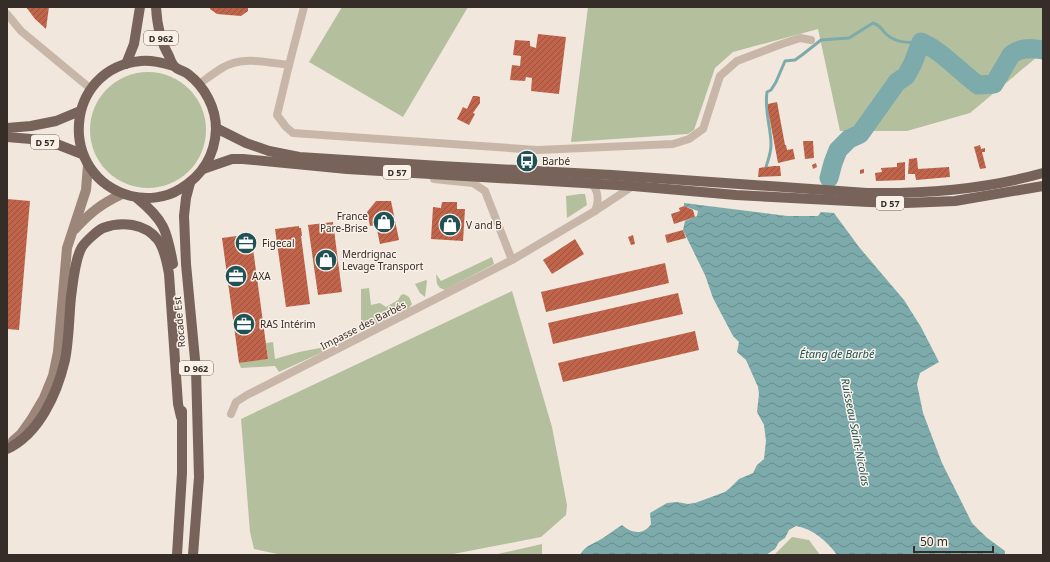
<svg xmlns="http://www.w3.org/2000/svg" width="1050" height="562" font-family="'Noto Sans',sans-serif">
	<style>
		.grass { fill: #b4bf9d }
		.water { fill: url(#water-waves) }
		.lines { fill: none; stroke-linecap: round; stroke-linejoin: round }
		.stream { stroke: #7dabac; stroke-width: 3 }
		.river { stroke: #7dabac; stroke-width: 19 }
		.building { fill: url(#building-hatch) }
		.street { stroke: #c8b7a9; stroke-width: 8 }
		.secondary { stroke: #9c867a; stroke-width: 10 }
		.primary { stroke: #77635a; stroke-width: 10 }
		.labels { text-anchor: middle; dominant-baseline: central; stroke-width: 3; stroke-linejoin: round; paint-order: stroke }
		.shield { fill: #f9f1e8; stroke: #706762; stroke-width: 1 }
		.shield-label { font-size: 9px; font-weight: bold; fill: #362c28 }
		.poi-label { font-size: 10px; fill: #362c28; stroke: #f9f1e8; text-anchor: start }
		.street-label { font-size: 10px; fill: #362c28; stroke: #f9f1e8 }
		.water-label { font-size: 11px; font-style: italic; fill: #205255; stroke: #f9f1e8 }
	</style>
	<defs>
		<pattern id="water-waves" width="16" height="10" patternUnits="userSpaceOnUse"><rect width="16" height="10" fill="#7dabac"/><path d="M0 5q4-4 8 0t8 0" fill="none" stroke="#678b8c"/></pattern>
		<pattern id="building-hatch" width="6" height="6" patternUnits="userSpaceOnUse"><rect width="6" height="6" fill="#c0654b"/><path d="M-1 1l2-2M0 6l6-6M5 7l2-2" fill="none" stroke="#9d533e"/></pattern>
	</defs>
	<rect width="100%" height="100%" fill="#f1e7dc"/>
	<!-- grass -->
	<g class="grass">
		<polygon points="342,7 468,7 403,117 309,62"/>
		<polygon points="588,7 1043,7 1043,52 970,113 907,131 840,131 818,29 733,52 715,68 694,130 688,134 571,142"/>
		<circle cx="148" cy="130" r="58"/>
		<polygon points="580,194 585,194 587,205 567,218 566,196"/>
		<polygon points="492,257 494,264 445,290 440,288 437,284 436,274 441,281"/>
		<polygon points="426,280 427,281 425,297 420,293 415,284"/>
		<path d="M369 288 371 305 380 303 386 307 398 300 401 295 404 294 409 297 412 304 409 308 371 327C367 327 363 326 361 322V289Z"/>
		<polygon points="512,291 552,427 567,505 566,515 541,537 448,555 282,555 254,549 250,532 241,419"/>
		<polygon points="273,342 275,359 299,352 325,347 326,349 325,351 279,372 275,366 241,368 239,363 268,359 266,343"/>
		<polygon points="792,537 809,540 820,555 774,555"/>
		<polygon points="542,544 542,555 493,555"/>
	</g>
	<!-- water -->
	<path class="water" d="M684 203 787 216H818L821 212 834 213 859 247 904 300 921 327 939 362 920 373 917 384 923 413 942 463 972 523 986 537 1005 551V555H837C827 541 813 529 796 526L789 530 785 538 779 542 775 549 766 555H580C585 545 594 544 603 538 610 534 615 529 622 525 632 534 644 535 651 524L650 513 667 503 677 502 688 504 695 503 725 492 731 487 739 479 753 473 757 465 764 459 766 441 764 425 757 412 759 394 758 387 746 360 737 352 739 342 733 336 713 298 705 275 683 230 685 221 697 216 698 211 684 206Z"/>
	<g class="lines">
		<!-- stream -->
		<path class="stream" d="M766 167C768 160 771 153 771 145 771 127 764 110 767 92L771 90 776 82 785 61 795 60 802 55 821 40 849 38 873 23C879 25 881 28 885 33 895 43 907 43 921 42"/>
		<!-- river -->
		<path class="river" d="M829 178 833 163 838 150 849 139 860 134 897 82 906 76 913 63 921 42C942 51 959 71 978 85L994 84 1011 55C1020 47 1032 48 1043 50"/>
	</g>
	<!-- building -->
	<g class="building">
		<polygon points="26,7 49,7 46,29 35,19"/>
		<polygon points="210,7 248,7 248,11 241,16 217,14 210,9"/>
		<polygon points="538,34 566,37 559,94 531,91 532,78 526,77 525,81 510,80 512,65 520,66 521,56 513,55 515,40 530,41 530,46 536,48"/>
		<polygon points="473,96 477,96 480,97 480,103 473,113 475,114 469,125 457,119 463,107 467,109"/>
		<polygon points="777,102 785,145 786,145 787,150 793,149 795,159 778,163 768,110 768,104"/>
		<polygon points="803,141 813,141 814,158 805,159"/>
		<polygon points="980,145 981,149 985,148 985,152 982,152 986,168 980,169 974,147"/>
		<polygon points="917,158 918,169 949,167 950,177 916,180 915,174 908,174 909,159"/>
		<polygon points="905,162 905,180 876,181 875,173 882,172 881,168 897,167 897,163"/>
		<polygon points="816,163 817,167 813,169 812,165"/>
		<polygon points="774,166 780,166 781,176 758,177 759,168"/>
		<polygon points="864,169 864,173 860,174 860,170"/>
		<polygon points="7,199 30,201 19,330 7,329"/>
		<polygon points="376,201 391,201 399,240 380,244 376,225 370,226 367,212"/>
		<polygon points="442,202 457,202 457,209 465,209 463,241 431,239 433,207 441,208"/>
		<polygon points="684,206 693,210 695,217 674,224 671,214 680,211 679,208"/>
		<polygon points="333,222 342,292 318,295 308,225"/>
		<polygon points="299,226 299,228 301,228 302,236 301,236 310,304 286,307 275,229"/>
		<polygon points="683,230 686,238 667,243 665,235"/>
		<polygon points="251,234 268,359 239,363 222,238"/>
		<polygon points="633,235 635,244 631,245 628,237"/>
		<polygon points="575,239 584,254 552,274 543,260"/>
		<polygon points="665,263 669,283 546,312 541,292"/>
		<polygon points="678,293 683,314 553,344 548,323"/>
		<polygon points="695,331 699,350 563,382 558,363"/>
	</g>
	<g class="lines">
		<!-- street -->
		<g class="street">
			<polyline points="304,7 289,65 277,115 286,127 293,133 538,150 673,144 689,139 703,129 720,76 737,61 779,45 800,38 811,40"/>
			<polyline points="7,14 21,31 91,89"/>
			<path d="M199 84C206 79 214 73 222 68 242 56 266 62 289 65"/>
			<polyline points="434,179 473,183 485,191 512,260"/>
			<path d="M590 181C598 190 600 199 595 211"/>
			<polyline points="231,414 236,402 247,395 512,260 595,211 633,186"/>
		</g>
		<!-- secondary -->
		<g class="secondary">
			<path d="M75 229C91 212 101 204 122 194"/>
			<polyline points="13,441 21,434 31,420 44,398 53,376 58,352 67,248 86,190 88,165"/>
		</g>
		<!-- primary -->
		<g class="primary">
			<path d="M156 7C157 25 160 41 169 56 170 59 172 64 175 67 178 70 184 71 188 74 205 87 216 108 216 129 215 155 202 176 180 189 166 198 147 200 131 196 56 176 64 68 141 61 153 60 163 63 174 66"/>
			<polyline points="126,64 134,44 140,7"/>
			<polyline points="7,128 31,126 56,121 80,111"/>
			<path d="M216 128 246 143 269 151 299 157 440 166 612 175 867 193C926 194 986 189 1043 173"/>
			<polyline points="7,137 31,139 59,145 82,154"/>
			<polyline points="203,169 232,159 243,159 347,169 633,186 736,195 869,202 906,203 955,201 1043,186"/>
			<polyline points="190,183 186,198 184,216 186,264 196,370 199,477 193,555"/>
			<path d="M137 198C164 220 167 230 173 264"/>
			<path d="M7 449C39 434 57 394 65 360 69 340 69 317 71 297 73 283 75 258 82 247 85 242 98 230 103 228 121 221 145 223 158 240 165 250 167 263 169 274L178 404 181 417"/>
			<polyline points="177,555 182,473 182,411"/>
		</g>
	</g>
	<!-- icons -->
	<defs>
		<g id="bus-disc" transform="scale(1.15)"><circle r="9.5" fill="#205255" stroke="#f9f1e8"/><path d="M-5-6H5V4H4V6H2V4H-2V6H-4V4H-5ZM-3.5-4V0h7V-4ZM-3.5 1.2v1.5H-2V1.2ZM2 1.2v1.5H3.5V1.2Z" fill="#fff"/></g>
		<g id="shop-disc" transform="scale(1.15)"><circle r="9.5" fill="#205255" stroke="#f9f1e8"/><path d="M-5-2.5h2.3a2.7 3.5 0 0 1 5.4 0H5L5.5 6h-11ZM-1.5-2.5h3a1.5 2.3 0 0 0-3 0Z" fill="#fff"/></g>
		<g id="office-disc" transform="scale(1.15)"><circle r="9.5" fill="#205255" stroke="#f9f1e8"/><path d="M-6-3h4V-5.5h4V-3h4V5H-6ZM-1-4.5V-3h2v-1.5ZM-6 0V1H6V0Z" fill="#fff"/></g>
	</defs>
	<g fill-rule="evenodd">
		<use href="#bus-disc" x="527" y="161"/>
		<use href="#shop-disc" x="384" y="222"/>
		<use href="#shop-disc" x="450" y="225"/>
		<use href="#office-disc" x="246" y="243"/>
		<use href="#shop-disc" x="326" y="260"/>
		<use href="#office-disc" x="236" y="276"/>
		<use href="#office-disc" x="244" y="324"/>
	</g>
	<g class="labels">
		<!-- shield labels -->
		<g class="shield">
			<rect x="144" y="31" width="34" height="14" rx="3"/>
			<rect x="31" y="135" width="28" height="14" rx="3"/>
			<rect x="383" y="165" width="28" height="14" rx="3"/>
			<rect x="876" y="196" width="28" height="14" rx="3"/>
			<rect x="179" y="361" width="34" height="14" rx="3"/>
		</g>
		<g class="shield-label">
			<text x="161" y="38">D 962</text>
			<text x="45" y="142">D 57</text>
			<text x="397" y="172">D 57</text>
			<text x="890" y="203">D 57</text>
			<text x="196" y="368">D 962</text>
		</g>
		<!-- poi labels -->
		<g class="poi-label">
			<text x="542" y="161">Barbé</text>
			<text x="368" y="216" text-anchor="end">France<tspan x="368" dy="12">Pare-Brise</tspan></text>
			<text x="466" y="225">V and B</text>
			<text x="262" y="243">Figecal</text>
			<text x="342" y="254">Merdrignac<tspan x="342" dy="12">Levage Transport</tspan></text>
			<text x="252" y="276">AXA</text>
			<text x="260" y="324">RAS Intérim</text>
		</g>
		<!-- street labels -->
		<g class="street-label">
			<text transform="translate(179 322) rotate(-95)">Rocade Est</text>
			<text transform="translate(363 325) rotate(-27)">Impasse des Barbés</text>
		</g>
		<!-- water labels -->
		<g class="water-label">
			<text x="837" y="353">Étang de Barbé</text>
			<text transform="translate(856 432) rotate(79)">Ruisseau Saint-Nicolas</text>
		</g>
	</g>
	<!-- border -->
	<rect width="1050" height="562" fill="none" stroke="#362c28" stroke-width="16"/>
	<!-- scale -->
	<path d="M914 546v6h79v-6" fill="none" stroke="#362c28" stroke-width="2"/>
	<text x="920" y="546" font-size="12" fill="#362c28" stroke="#f9f1e8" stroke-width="3" paint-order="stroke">50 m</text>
</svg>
